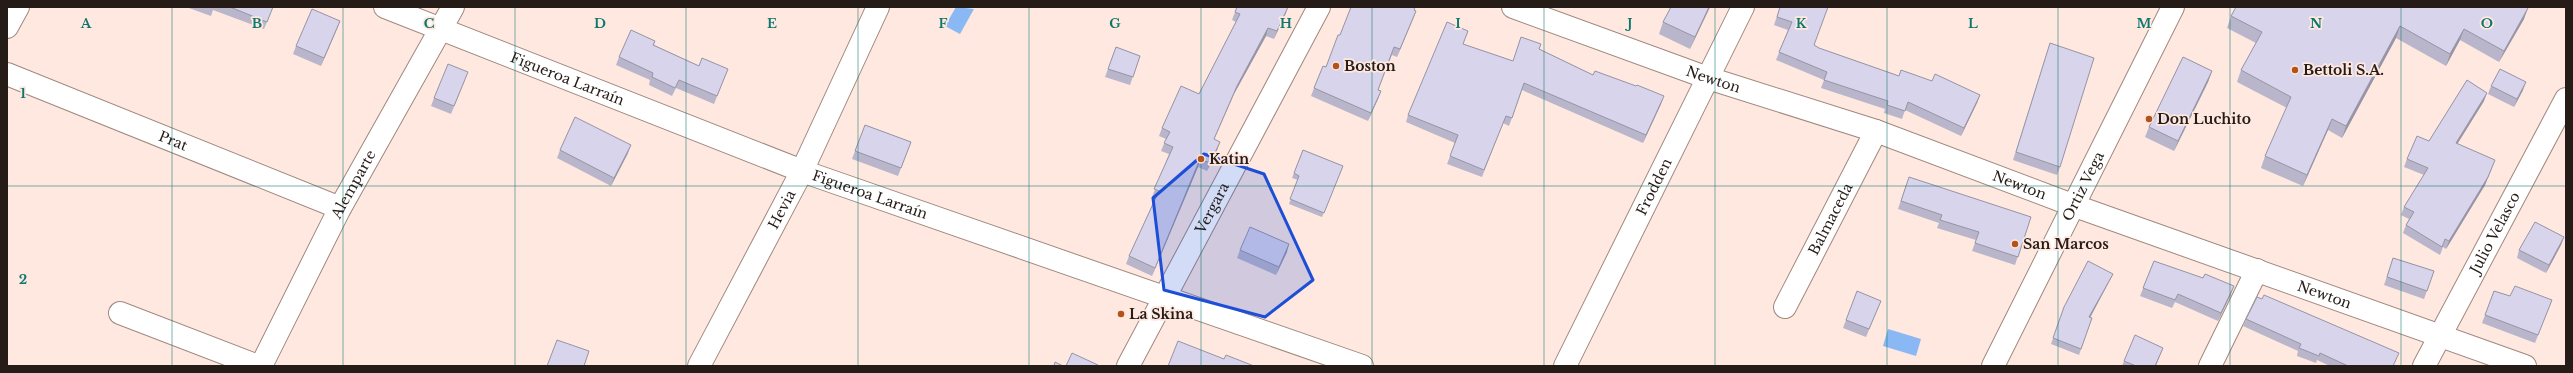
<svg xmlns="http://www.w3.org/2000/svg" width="2573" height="373" font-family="'Libre Baskerville',serif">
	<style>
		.water { fill: #8ab8f5 }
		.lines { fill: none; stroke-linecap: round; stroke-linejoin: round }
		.minor-casing { stroke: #a1887e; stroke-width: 24 }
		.major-casing { stroke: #a1887e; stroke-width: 24 }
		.minor { stroke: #fff; stroke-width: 22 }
		.major { stroke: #fff; stroke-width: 22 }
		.wall { fill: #b9b6cb }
		.shaded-wall { fill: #9694a5 }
		.building { fill: #d7d4ec; stroke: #9694a5 }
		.marked { fill: #1d4ed8; fill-opacity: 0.2; stroke: #1d4ed8; stroke-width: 3; stroke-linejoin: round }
		.grid { fill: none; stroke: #0f766e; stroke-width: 1; stroke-opacity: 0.55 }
		.poi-dot { fill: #b5511a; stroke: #fee8df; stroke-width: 1.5 }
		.labels { text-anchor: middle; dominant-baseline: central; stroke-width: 3.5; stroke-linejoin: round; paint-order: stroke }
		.poi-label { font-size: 14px; font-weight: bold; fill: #251c18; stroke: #fee8df; text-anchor: start }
		.street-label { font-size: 14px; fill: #251c18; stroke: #fee8df }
		.grid-label { font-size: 13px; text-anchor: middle; font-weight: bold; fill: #0f766e; stroke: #fee8df; stroke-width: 3.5; stroke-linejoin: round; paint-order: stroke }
	</style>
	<rect width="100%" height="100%" fill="#fee8df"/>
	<!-- water -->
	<g class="water">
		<polygon points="956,7 974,9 960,34 945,26"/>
		<polygon points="1888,329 1921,339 1916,356 1883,346"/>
	</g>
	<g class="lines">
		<!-- minor casing -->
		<g class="minor-casing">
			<g id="minor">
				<path id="s1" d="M385 7 802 171 1362 366"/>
				<path id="s2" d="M1513 7 1708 78 1876 131 2075 206 2525 366"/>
				<polyline points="7,27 18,7"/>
				<path id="s3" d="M7 74 340 208"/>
				<path id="s4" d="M1785 307 1876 131"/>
				<polyline points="120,313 258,366"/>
				<path id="s5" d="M261 366 340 208 453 7"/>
				<path id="s6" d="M699 366 802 171 878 7"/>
				<path id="s7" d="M1128 366 1319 7"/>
				<path id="s8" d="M1993 366 2173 7"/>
				<polyline points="2210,366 2257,270"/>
			</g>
		</g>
		<!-- major casing -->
		<g class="major-casing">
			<g id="major">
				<path id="s9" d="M1565 366 1743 7"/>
				<path id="s10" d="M2424 366 2566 99"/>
			</g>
		</g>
		<!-- minor -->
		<use href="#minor" class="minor"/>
		<!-- major -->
		<use href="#major" class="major"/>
	</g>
	<!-- wall -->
	<g class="wall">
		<polygon points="186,7 273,7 264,29 213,10 211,16"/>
		<polygon points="1288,7 1274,39 1266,36 1234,94 1214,139 1220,142 1217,150 1207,171 1198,167 1152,276 1126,264 1129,256 1155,199 1152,197 1169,154 1161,151 1166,139 1159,136 1162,128 1199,94 1236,22 1232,20 1235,12"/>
		<polygon points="1671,7 1710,7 1690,49 1659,34 1663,22"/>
		<polygon points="1780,7 1814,45 1819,48 1899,76 1932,81 1980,95 1977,103 1961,136 1905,110 1902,119 1884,113 1885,109 1821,88 1824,80 1776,60 1788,30 1774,25"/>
		<polygon points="1414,10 1416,11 1397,57 1392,55 1378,90 1381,91 1368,121 1311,96 1314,88 1326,67 1340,35"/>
		<polygon points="2231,16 2524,19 2499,62 2460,40 2446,66 2396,38 2342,138 2328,130 2303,186 2261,168 2265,156 2287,108 2237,82 2241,70 2256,43 2227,28"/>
		<polygon points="340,21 321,66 293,54 296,46"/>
		<polygon points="655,41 654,45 699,66 728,69 714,104 676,88 672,96 649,85 650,80 616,65 619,57"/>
		<polygon points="2050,43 2060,167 2057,175 2013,160"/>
		<polygon points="1463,44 1513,61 1539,49 1593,75 1661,104 1643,143 1522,90 1509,126 1503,123 1482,177 1447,164 1455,143 1406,122 1408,115"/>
		<polygon points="1116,47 1140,56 1130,85 1105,77"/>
		<polygon points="2212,71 2208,82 2174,151 2145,137 2149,127"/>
		<polygon points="465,80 451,114 431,106 434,98"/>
		<polygon points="2491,86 2523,90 2514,107 2488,94"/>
		<polygon points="2484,101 2457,144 2492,168 2485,185 2446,249 2443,247 2440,255 2403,233 2406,225 2409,219 2401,215 2404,207 2424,175 2404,167 2407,159 2429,141"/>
		<polygon points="865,125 911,142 898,176 852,159"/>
		<polygon points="560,150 628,153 611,186 557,158"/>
		<polygon points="1303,150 1343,166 1322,217 1289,204 1298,180 1292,178"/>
		<polygon points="1906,185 2031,217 2015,265 1972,251 1976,240 1937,228 1939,223 1898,209"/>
		<polygon points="2564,237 2561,245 2546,273 2517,258 2519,250"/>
		<polygon points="1240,250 1287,252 1276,275 1237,258"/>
		<polygon points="2393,258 2434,271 2424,299 2384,285"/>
		<polygon points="2154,261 2231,294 2218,321 2175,302 2172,308 2140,296"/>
		<polygon points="2113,274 2110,280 2090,318 2092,318 2079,355 2051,344 2064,307"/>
		<polygon points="2494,291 2510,296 2552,300 2535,343 2482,323"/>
		<polygon points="1881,301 1866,337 1843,328 1846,320"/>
		<polygon points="2246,319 2396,360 2393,366 2330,366 2317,360 2316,363 2297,356 2298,351 2243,326"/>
		<polygon points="2163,348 2156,366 2122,366 2124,361"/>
	</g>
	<!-- shaded-wall -->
	<g class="shaded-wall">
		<polygon points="1288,7 1286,13 1274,39 1277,31"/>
		<polygon points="1709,7 1710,7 1690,49 1695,37"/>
		<polygon points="2528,8 2524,19 2499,62 2504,51"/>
		<polygon points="1416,11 1413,19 1397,57 1400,49"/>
		<polygon points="340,21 337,29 321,66 324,58"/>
		<polygon points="2400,26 2396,38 2342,138 2346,126"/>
		<polygon points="1268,28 1266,36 1234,94 1211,147 1237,86"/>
		<polygon points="2464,29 2460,40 2446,66 2450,54"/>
		<polygon points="2212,71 2208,82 2174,151 2178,141"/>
		<polygon points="2526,82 2523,90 2514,107 2517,99"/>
		<polygon points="1381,91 1378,99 1368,121 1371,113"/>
		<polygon points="2487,93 2484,101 2453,151 2456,143"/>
		<polygon points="1980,95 1977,103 1961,136 1964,128"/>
		<polygon points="1664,96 1661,104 1643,143 1646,135"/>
		<polygon points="2332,119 2328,130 2303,186 2307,175"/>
		<polygon points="1220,142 1217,150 1207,171 1210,163"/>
		<polygon points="631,145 628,153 611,186 614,178"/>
		<polygon points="1200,159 1198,167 1152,276 1155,268"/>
		<polygon points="2495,160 2485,185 2446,249 2449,241"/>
		<polygon points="2564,237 2561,245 2546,273 2549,265"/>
		<polygon points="1289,244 1287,252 1276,275 1279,267"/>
		<polygon points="2113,274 2110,280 2087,323 2089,317"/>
		<polygon points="2234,286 2231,294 2218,321 2221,313"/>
	</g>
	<!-- building -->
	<g class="building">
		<polygon points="230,7 273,7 267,22"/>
		<polygon points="1237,7 1288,7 1277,31 1268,28 1237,86 1214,139 1220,142 1210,163 1200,159 1155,268 1129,256 1159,191 1154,189 1173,147 1164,143 1170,132 1162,128 1181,86 1199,94 1240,14 1235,12"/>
		<polygon points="1351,7 1415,7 1414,10 1416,11 1400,49 1394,47 1378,90 1381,91 1371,113 1314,88 1323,66 1326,67 1338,35 1340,35"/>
		<polygon points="1671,7 1709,7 1695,37 1663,22"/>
		<polygon points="1780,7 1828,7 1814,45 1819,48 1899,76 1901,70 1932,81 1935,74 1980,95 1964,128 1908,102 1905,111 1887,105 1888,101 1824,80 1827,72 1779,52 1792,22 1777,17"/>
		<polygon points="2236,7 2526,7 2528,8 2504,51 2464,29 2450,54 2400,26 2346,126 2332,119 2307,175 2265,156 2291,97 2241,70 2262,32 2231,16"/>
		<polygon points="312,9 340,21 324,58 296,46"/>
		<polygon points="1447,22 1468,31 1463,44 1513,61 1521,37 1541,44 1539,49 1593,75 1595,71 1636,86 1637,85 1664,96 1646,135 1524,83 1512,118 1506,116 1484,170 1450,156 1458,135 1408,115"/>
		<polygon points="631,30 655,41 653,45 699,66 702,58 728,69 717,96 679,80 675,88 652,77 653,73 619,57"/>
		<polygon points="2050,43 2094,58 2060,167 2016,152"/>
		<polygon points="1116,47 1140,56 1133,77 1108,69"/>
		<polygon points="2183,57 2212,71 2178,141 2149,127"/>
		<polygon points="448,64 468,72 454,106 434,98"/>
		<polygon points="2500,69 2526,82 2517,99 2491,86"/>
		<polygon points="2467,80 2487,93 2456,143 2495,160 2488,177 2449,241 2445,239 2442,247 2406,225 2414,212 2404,207 2428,168 2407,159 2417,136 2429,141"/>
		<polygon points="575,117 631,145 614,178 560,150"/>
		<polygon points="865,125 911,142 901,168 855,151"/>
		<polygon points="1303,150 1343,166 1324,213 1290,199 1299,176 1294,173"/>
		<polygon points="1909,177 2031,217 2018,257 1975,243 1979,232 1940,220 1942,215 1901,201"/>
		<polygon points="2535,222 2564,237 2549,265 2519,250"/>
		<polygon points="1250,227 1289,244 1279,267 1240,250"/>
		<polygon points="2393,258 2434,271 2427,291 2387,277"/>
		<polygon points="2088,261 2113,274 2089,317 2092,318 2081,349 2053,338 2064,307"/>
		<polygon points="2154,261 2203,278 2205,274 2234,286 2221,313 2178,294 2175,300 2143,288"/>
		<polygon points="2515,286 2552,300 2538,335 2485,315 2494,291 2510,296"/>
		<polygon points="1857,291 1881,301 1869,329 1846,320"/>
		<polygon points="2264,295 2399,353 2393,366 2348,366 2320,353 2319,356 2299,348 2301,344 2246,319 2257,297 2262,299"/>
		<polygon points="2135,335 2163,348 2155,366 2136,366 2124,361"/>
		<polygon points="557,340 589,351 584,366 547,366"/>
		<polygon points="1178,341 1224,359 1226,355 1254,366 1168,366"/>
		<polygon points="1072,353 1098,365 1098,366 1066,366"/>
		<polygon points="1055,362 1063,366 1054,366"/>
	</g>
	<!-- marked area -->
	<path class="marked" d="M1204 154 1264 174 1313 280 1265 317 1164 290 1153 198Z"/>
	<!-- grid -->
	<path class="grid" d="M172 7V366M343 7V366M515 7V366M686 7V366M858 7V366M1029 7V366M1201 7V366M1372 7V366M1544 7V366M1715 7V366M1887 7V366M2058 7V366M2230 7V366M2401 7V366M7 186H2566"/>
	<!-- markers -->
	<g class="poi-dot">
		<circle cx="1336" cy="66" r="4"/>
		<circle cx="2295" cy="70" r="4"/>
		<circle cx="2149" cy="119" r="4"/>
		<circle cx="1201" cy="159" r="4"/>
		<circle cx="2015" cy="244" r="4"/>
		<circle cx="1121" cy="314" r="4"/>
	</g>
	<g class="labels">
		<!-- poi labels -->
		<g class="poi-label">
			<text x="1344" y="66">Boston</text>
			<text x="2303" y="70">Bettoli S.A.</text>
			<text x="2157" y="119">Don Luchito</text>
			<text x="1209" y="159">Katin</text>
			<text x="2023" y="244">San Marcos</text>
			<text x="1129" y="314">La Skina</text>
		</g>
		<!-- street labels -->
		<g class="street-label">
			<text stroke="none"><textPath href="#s1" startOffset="196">Figueroa Larraín</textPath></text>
			<text stroke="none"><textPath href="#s2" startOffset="213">Newton</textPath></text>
			<text stroke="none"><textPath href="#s3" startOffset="179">Prat</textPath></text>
			<text stroke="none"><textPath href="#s5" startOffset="204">Alemparte</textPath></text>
			<text stroke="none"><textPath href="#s2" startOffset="537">Newton</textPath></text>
			<text stroke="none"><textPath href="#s9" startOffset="200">Frodden</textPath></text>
			<text stroke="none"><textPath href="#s8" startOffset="201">Ortiz Vega</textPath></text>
			<text stroke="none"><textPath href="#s1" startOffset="520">Figueroa Larraín</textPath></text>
			<text stroke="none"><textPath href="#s7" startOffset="179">Vergara</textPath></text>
			<text stroke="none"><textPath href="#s6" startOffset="177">Hevia</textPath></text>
			<text stroke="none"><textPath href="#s4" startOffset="99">Balmaceda</textPath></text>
			<text stroke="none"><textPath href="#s10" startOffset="151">Julio Velasco</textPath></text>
			<text stroke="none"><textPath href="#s2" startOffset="861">Newton</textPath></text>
		</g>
	</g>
	<g class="grid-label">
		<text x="86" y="28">A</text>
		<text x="257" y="28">B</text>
		<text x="429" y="28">C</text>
		<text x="600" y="28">D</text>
		<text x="772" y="28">E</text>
		<text x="943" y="28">F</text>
		<text x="1115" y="28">G</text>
		<text x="1286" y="28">H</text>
		<text x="1458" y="28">I</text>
		<text x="1630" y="28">J</text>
		<text x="1801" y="28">K</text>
		<text x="1973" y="28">L</text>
		<text x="2144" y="28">M</text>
		<text x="2316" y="28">N</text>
		<text x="2487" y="28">O</text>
		<text x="23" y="98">1</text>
		<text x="23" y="284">2</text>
	</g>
	<!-- border -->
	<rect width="2573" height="373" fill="none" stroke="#251c18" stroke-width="16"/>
</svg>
